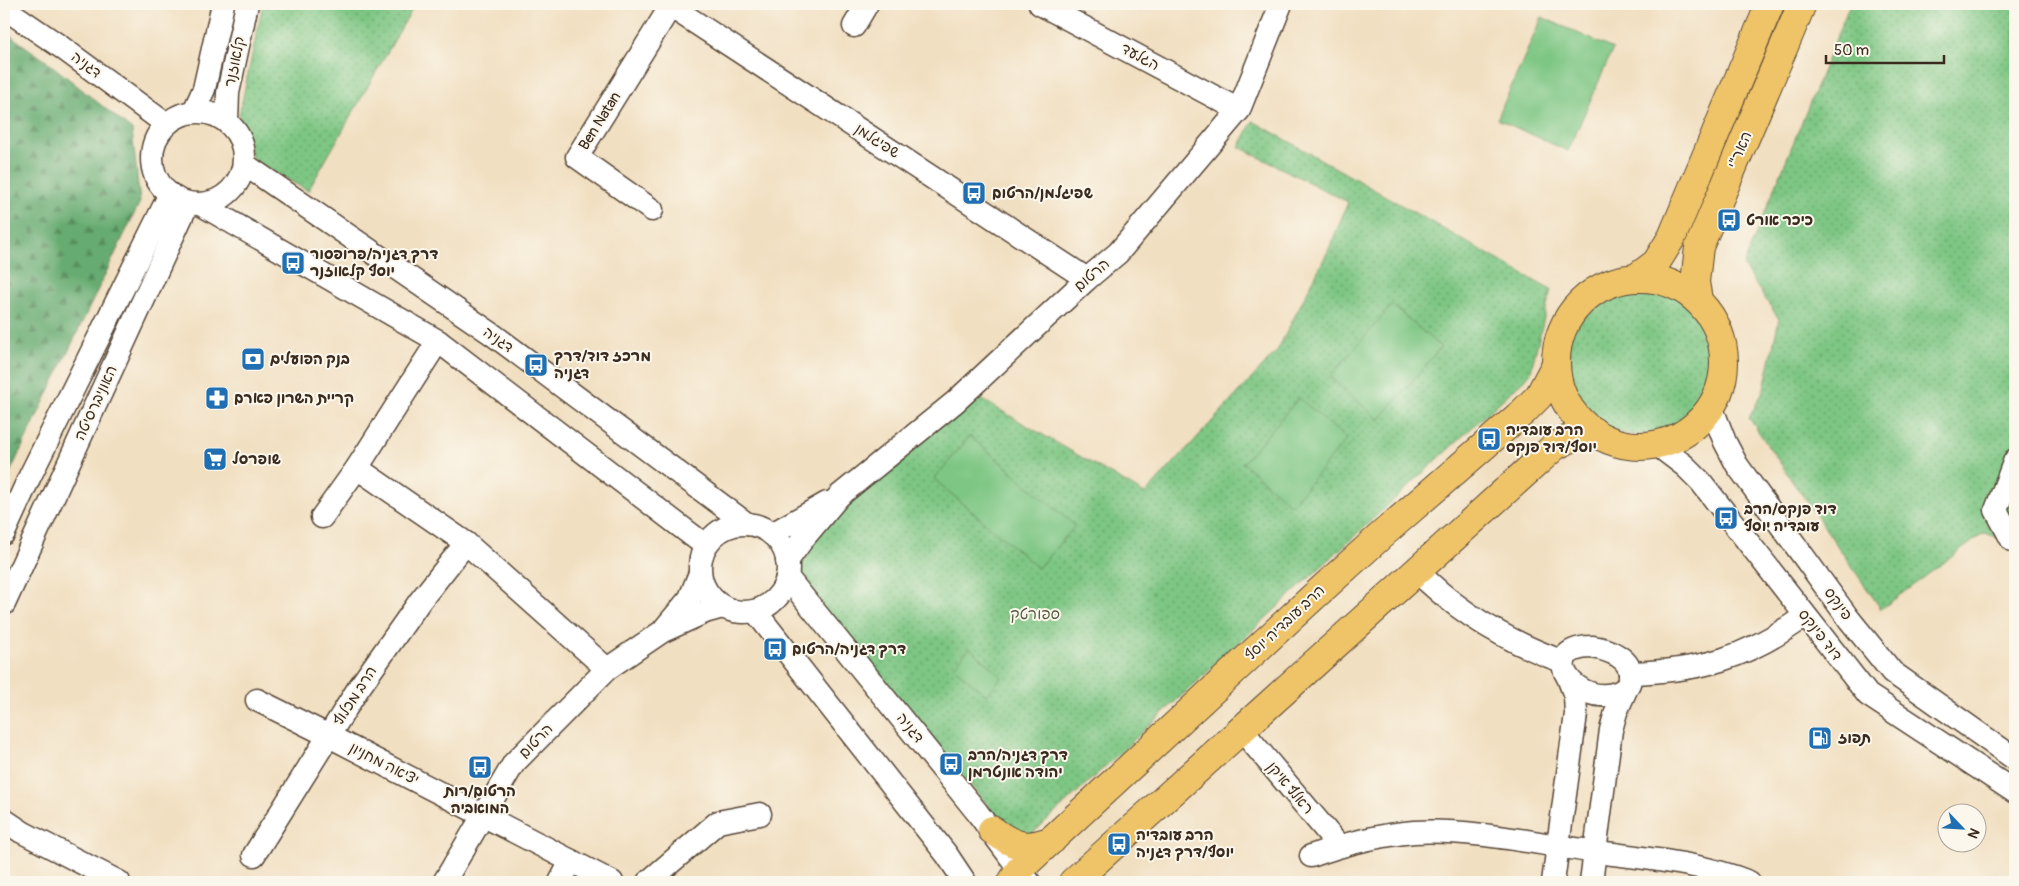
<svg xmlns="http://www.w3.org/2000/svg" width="2019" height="886" font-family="Pangolin,'Playpen Sans Hebrew',sans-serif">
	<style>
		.green { fill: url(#green-dots); stroke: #5c7850 }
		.forest { fill: url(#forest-firs); stroke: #506a48 }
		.pitch { fill: #7dc683; stroke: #5c7850 }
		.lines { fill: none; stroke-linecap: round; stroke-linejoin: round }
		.minor-casing { stroke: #564536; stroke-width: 25 }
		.major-casing { stroke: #564536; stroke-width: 30 }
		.minor { stroke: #fff; stroke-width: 22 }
		.major { stroke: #efc469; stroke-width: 28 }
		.labels { text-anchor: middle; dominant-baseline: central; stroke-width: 4; stroke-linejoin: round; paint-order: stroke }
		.street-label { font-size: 15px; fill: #3b2a1e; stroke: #fbf7ec }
		.poi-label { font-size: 15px; font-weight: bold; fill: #3b2a1e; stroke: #fbf7ec; text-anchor: start }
		.park-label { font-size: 15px; fill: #4f593c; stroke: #fbf7ec }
	</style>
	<defs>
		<pattern id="green-dots" width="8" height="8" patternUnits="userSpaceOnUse" patternTransform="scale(1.25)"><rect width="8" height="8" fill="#7dc683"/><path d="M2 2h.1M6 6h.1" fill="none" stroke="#68a16b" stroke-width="1.8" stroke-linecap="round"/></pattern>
		<pattern id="forest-firs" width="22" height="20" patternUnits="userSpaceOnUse" patternTransform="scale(1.25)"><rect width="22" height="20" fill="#66ab71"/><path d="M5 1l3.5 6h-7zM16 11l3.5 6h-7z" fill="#558b5c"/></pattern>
	</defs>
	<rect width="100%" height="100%" fill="#fbf7ec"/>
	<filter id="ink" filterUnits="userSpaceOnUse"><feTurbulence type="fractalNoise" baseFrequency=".02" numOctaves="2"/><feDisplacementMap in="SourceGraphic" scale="10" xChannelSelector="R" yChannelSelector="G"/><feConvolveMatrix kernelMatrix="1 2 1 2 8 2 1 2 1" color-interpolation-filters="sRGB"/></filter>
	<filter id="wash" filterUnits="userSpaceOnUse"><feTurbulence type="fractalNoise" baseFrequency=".0096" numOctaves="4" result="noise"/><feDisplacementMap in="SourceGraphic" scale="20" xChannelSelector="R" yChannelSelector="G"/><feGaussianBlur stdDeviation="1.12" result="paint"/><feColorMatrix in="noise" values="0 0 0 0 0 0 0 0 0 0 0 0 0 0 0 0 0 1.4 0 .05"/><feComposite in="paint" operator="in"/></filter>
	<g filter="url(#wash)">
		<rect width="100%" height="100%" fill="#f1dfc1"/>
		<!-- green -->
		<g class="green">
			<polygon points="263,4 415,4 308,191 253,160 239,115"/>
			<polygon points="1850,4 2015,4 2015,544 1984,533 1881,609 1749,418 1764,389 1779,319 1743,266"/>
			<polygon points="1253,121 1551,290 1530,374 1032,834 1006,827 798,580 797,540 976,396 1145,494 1277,351 1329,249 1348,202 1239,147"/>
			<circle cx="1640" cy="360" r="75"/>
		</g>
		<!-- forest -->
		<polygon class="forest" points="4,31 49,63 132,130 140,202 4,485"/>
		<!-- pitch -->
		<g class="pitch">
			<polygon points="1542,17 1613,49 1568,151 1497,119"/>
			<polygon points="1392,305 1441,347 1379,420 1330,377"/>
			<polygon points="1299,398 1347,439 1291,505 1243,463"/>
			<polygon points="970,436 1075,526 1038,568 934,479"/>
			<polygon points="970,648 1002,677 986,695 953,667"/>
		</g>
	</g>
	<g filter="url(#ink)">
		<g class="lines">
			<!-- minor casing -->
			<g class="minor-casing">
				<g id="minor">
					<polyline points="667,4 1087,279"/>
					<polyline points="1040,4 1239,110"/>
					<polyline points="4,8 61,47 166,124"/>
					<polyline points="854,26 867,4"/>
					<polyline points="194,111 204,89 223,4"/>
					<circle cx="198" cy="158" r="46"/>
					<polyline points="227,121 228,93 247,4"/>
					<polyline points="244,164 492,334 747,524"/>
					<polyline points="200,204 438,341 706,546"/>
					<polyline points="652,210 577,157 672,4"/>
					<polyline points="1711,406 1725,442 1737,465 1849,619 1892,672 2015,759"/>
					<polyline points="1656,444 1685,466 1701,482 1868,695 2015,792"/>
					<polyline points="357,468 466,543 607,669"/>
					<polyline points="322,517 357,468 438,341"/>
					<circle cx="744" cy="568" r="44"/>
					<polyline points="4,533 30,476 170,194"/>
					<polyline points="772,534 827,503"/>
					<polyline points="2012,540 1996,510 2015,460"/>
					<polyline points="787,561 803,539 839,496 955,402 1087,279 1118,253 1239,110 1281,4"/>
					<path d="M1416 570C1458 613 1508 642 1564 662"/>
					<polyline points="787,577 977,812 1029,882"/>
					<polyline points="4,604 188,203"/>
					<polyline points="755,611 947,855 965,882"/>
					<polyline points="665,628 690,598 700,573"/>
					<path d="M1592 647C1607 649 1633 658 1630 678 1630 685 1625 689 1619 692 1577 710 1533 648 1592 647Z"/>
					<path d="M1630 673C1701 671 1747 658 1805 616"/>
					<polyline points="257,700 329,736 612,882"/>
					<polyline points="1241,729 1339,846"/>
					<polyline points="4,820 22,832 119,882"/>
					<polyline points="254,855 358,689 420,601 466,543"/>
					<path d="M1311 856C1344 844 1378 835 1414 832 1475 829 1537 844 1598 852 1649 859 1701 863 1749 882"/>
					<polyline points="444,882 514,763 607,669 663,631 705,612 723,607"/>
					<polyline points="560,882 571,861"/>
					<polyline points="648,882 718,822 760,814"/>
					<polyline points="1553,882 1576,714 1575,696 1569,680"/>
					<polyline points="1591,882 1611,730 1616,712 1629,683"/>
				</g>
			</g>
			<!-- major casing -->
			<g class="major-casing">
				<g id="major">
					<polyline points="1637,277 1656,263 1672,237 1770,4"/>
					<circle cx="1640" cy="362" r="84"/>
					<polyline points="1698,300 1695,282 1699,247 1802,4"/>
					<path d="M992 830C1015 847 1026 850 1052 840"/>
					<polyline points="1012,882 1020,869 1311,599 1385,532 1523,412 1539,396 1556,364"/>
					<polyline points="1073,882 1555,446 1571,438 1593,431"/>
				</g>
			</g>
			<!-- minor -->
			<use href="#minor" class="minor"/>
			<!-- major -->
			<use href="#major" class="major"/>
		</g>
	</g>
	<!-- icons -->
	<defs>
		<g id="bus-square" transform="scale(1.25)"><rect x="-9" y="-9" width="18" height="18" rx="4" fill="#1f6fb2" stroke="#fbf7ec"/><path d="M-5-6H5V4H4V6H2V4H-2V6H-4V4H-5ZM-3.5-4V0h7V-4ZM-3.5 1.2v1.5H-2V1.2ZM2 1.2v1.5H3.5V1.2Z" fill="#fff"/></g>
		<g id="bank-square" transform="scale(1.25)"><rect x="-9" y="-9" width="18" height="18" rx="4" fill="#1f6fb2" stroke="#fbf7ec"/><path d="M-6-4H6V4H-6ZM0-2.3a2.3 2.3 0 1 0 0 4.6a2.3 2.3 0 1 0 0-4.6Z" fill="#fff"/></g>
		<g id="pharmacy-square" transform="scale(1.25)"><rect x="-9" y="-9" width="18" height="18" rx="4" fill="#1f6fb2" stroke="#fbf7ec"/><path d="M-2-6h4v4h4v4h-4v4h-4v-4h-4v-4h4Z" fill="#fff"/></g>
		<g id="supermarket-square" transform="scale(1.25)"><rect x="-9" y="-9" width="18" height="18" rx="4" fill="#1f6fb2" stroke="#fbf7ec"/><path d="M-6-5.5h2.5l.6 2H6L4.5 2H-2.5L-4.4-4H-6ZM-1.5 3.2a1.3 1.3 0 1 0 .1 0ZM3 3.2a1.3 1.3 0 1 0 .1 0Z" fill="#fff"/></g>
		<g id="fuel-square" transform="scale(1.25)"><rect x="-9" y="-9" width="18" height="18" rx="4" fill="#1f6fb2" stroke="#fbf7ec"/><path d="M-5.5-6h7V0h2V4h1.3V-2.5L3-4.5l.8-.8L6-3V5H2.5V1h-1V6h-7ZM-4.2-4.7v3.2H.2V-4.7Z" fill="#fff"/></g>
	</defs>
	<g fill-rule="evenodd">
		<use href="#bus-square" x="974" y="193"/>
		<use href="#bus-square" x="1729" y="220"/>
		<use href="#bus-square" x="293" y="263"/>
		<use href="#bank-square" x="253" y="359"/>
		<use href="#bus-square" x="536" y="365"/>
		<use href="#pharmacy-square" x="217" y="398"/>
		<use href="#bus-square" x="1489" y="439"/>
		<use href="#supermarket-square" x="215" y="459"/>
		<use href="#bus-square" x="1726" y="518"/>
		<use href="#bus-square" x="775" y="649"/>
		<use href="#fuel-square" x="1820" y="738"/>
		<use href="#bus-square" x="951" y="764"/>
		<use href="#bus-square" x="480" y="767"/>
		<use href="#bus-square" x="1119" y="844"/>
	</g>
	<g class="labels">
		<!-- street labels -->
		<g class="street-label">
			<text transform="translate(1140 57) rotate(28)">הגלעד</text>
			<text transform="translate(235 62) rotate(-78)">קלאוזנר</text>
			<text transform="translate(86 65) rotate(37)">דגניה</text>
			<text transform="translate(600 121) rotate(-58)">Ben Natan</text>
			<text transform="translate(877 141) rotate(33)">שפיגלמן</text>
			<text transform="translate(1740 150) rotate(-67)">האר"י</text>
			<text transform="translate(1092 275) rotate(-41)">הרטום</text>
			<text transform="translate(498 340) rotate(35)">דגניה</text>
			<text transform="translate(96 403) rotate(-65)">האוניברסיטה</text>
			<text transform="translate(1838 604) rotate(54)">פינקס</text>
			<text transform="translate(1285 623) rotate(-43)">הרב עובדיה יוסף</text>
			<text transform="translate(1820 635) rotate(52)">דוד פינקס</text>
			<text transform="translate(355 696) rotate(-57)">הרב מכלוף</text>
			<text transform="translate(910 728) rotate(51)">דגניה</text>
			<text transform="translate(536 741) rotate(-46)">הרטום</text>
			<text transform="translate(384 764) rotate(27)">יציאה מחניון</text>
			<text transform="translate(1290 788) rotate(50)">ראלף איקן</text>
		</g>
		<!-- poi labels -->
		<g class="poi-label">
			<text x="992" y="193">שפיגלמן/הרטום</text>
			<text x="1746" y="220">כיכר אורט</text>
			<text x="310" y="254">דרך דגניה/פרופסור<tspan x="310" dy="17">יוסף קלאוזנר</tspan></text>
			<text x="554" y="356">מרכז דוד/דרך<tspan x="554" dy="17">דגניה</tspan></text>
			<text x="270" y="359">בנק הפועלים</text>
			<text x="234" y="398">קריית השרון פארם</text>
			<text x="1506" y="430">הרב עובדיה<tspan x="1506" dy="17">יוסף/דוד פנקס</tspan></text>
			<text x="232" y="459">שופרסל</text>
			<text x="1744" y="509">דוד פנקס/הרב<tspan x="1744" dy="17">עובדיה יוסף</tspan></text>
			<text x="792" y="649">דרך דגניה/הרטום</text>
			<text x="1838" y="738">תפוז</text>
			<text x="968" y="755">דרך דגניה/הרב<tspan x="968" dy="17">יהודה אונטרמן</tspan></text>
			<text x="480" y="791" text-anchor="middle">הרטום/רות<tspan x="480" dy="17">המואביה</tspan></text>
			<text x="1136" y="835">הרב עובדיה<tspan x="1136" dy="17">יוסף/דרך דגניה</tspan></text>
		</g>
		<!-- park labels -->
		<g class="park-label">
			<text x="1035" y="614">ספורטק</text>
		</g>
	</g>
	<!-- margin -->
	<rect width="2019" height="886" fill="none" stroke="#fbf7ec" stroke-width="20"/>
	<!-- north arrow -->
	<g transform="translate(1962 828) rotate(115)"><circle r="24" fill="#fbf7ec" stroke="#aea59a"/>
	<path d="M0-4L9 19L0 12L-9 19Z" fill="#1f6fb2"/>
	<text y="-8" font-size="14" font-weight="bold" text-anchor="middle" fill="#3b2a1e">N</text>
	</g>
	<!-- scale -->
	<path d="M1826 55v8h118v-8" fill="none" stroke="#3b2a1e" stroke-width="2.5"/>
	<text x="1834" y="55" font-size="15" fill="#3b2a1e" stroke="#fbf7ec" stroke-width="4" paint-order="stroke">50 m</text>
</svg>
